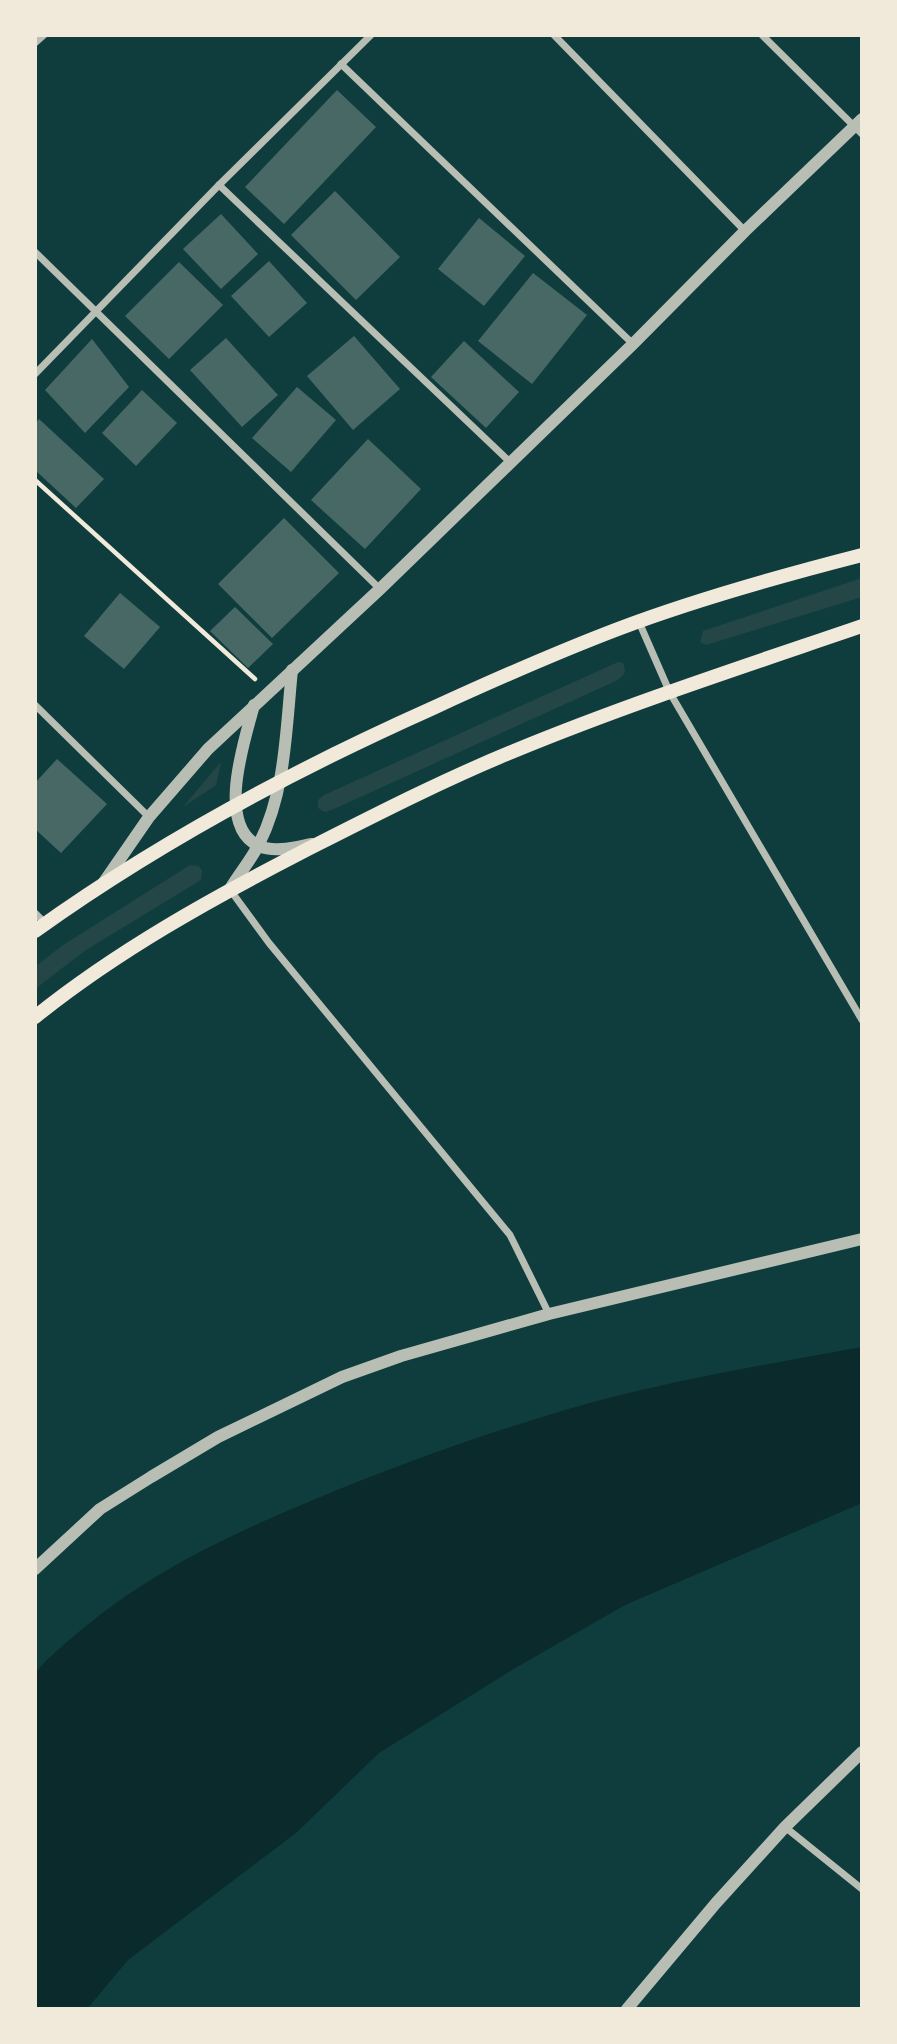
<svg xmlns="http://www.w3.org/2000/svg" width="897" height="2044" font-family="Roboto,sans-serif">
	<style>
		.green { fill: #244646 }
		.water { fill: #0a2a2b }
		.building { fill: #486865 }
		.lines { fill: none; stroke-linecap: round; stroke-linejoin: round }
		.path { stroke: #f1e9da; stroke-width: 4.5 }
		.minor { stroke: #b8beb3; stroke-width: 7 }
		.tertiary { stroke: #b8beb3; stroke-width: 12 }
		.secondary { stroke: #f1e9da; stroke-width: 14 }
	</style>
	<rect width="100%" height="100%" fill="#0f3d3e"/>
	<!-- green -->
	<g class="green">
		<polygon points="862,578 862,597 706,645 700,642 703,631"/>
		<path d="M618 662 623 663C627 673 624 676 616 681L334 809 325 812 318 808V800L324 795Z"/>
		<polygon points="221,762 216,785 183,807"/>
		<polygon points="190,865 198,866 202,870 201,880 86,950 35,989 35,967 63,945"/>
	</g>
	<!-- water -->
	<path class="water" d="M862 1347V1503L625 1605 517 1667 379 1753 296 1833 128 1960 87 2009H35V1673C50 1655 68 1641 86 1626 147 1576 215 1542 287 1511 388 1468 492 1430 597 1401 684 1378 774 1363 862 1347Z"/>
	<!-- building -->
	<g class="building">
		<polygon points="337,90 376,127 284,224 245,187"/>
		<polygon points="335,191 400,257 356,300 291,235"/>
		<polygon points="221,214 258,254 221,289 183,249"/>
		<polygon points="479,218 525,256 484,306 438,269"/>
		<polygon points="269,261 307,303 269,337 231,296"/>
		<polygon points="179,262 223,305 169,359 125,316"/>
		<polygon points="533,273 587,315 532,384 478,341"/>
		<polygon points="354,336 400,389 353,430 307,376"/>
		<polygon points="226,338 278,395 242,427 190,370"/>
		<polygon points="92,339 129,387 85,433 45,390"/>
		<polygon points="464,341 519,392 486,428 431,377"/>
		<polygon points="297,387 336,420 291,472 252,438"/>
		<polygon points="142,390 177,423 136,466 102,433"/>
		<polygon points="39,419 104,479 76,508 35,470 35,424"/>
		<polygon points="368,439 421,489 365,549 311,500"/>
		<polygon points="284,518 339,573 272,638 218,584"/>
		<polygon points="120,593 160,627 124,669 84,636"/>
		<polygon points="235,607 273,644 248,668 210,631"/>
		<polygon points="57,759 107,804 61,853 35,829 35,783"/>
	</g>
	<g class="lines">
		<!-- path -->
		<polyline class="path" points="35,480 255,679"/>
		<!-- minor -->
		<g class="minor">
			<polyline points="554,35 745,231"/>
			<polyline points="762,35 862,134"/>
			<polyline points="35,43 44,35"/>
			<polyline points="341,64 633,344"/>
			<polyline points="219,185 510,462"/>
			<polyline points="35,252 380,589"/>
			<polyline points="35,374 219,185 371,35"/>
			<polyline points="639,622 670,693 862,1020"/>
			<polyline points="35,705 149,817"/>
			<polyline points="231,891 269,943 510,1235 549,1314"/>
			<polyline points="35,913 45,923"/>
			<polyline points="785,1827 862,1889"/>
		</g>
		<!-- tertiary -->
		<g class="tertiary">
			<path d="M254 705C245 739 215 826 259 846 275 853 296 847 312 844"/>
			<polyline points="102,885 149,817 208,749 380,589 633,344 745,231 862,119"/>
			<path d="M230 889C239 874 251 860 259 844 286 791 286 728 292 670"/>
			<polyline points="35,1569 100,1509 151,1477 218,1437 342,1377 401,1356 549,1314 862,1239"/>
			<polyline points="627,2009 716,1903 785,1827 862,1752"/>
		</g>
		<!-- secondary -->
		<g class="secondary">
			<path d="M35 931C159 842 294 770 433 708 494 680 555 653 618 629 697 599 780 576 862 555"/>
			<path d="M35 1017C117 951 211 899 304 851 373 816 443 780 514 751 628 704 745 666 862 626"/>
		</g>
	</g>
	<!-- border -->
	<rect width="897" height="2044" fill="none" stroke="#f1e9da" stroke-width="74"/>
</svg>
